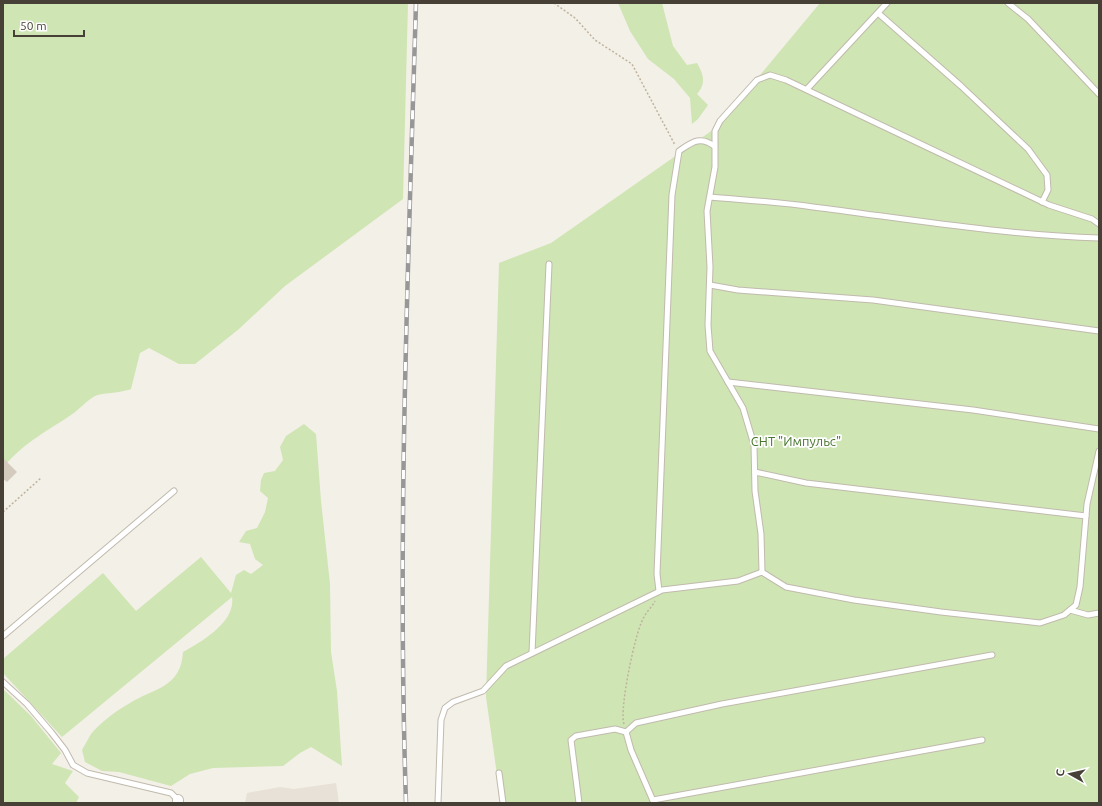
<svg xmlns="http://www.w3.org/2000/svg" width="1102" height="806" font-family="Ubuntu,sans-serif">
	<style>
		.residential { fill: #e7e1d7 }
		.green { fill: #cfe5b3 }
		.building { fill: #d4cbbe }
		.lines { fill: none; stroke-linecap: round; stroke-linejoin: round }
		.lane-casing { stroke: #c1baae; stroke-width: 7 }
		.street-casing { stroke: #c1baae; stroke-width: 12 }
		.path { stroke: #bfb39d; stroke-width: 1.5; stroke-dasharray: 2 2; stroke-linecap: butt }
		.lane { stroke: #fff; stroke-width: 5 }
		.street { stroke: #fff; stroke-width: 10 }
		.rail-casing { stroke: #979797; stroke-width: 4.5 }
		.rail { stroke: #fff; stroke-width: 3; stroke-dasharray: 9; stroke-linecap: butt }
		.labels { text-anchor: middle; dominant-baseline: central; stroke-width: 3.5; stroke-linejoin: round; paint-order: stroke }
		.park-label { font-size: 13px; fill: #49742e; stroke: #fff }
	</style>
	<rect width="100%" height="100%" fill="#f3f0e8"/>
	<!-- residential -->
	<polygon class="residential" points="336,783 339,803 245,803 247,793 280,787 294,789"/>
	<!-- green -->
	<g class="green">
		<path d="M3 3H408L403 199 285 286 239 329 195 364H179L149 348 140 353 131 389C122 393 101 393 95 396 86 401 78 411 68 417 44 433 22 444 3 468Z"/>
		<path d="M618 3H662L673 46 687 65 697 63C703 74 707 83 697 94L708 105 698 119 692 124 690 98 674 79 648 59 630 31Z"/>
		<polygon points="820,3 1099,3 1099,803 501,803 486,697 499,263 551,243 717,127"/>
		<path d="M304 424 316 434 321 501 330 584 331 652 337 691 342 766 311 747 300 753 283 766 213 768 190 774 171 786 119 772 102 771 85 762 82 750C85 745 88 739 91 734 100 723 117 710 130 703 154 688 181 688 183 652 201 642 236 622 232 597L62 737 3 673V659L103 573 136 611 201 557 231 593 236 575 244 570 251 574 263 565 255 559 250 544 239 542 246 531 257 528 265 512 268 498 260 491 261 480 264 473 275 471 283 460 280 447 286 436Z"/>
		<polygon points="3,689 31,716 61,753 52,764 73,771 65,783 79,797 76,803 3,803"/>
	</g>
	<!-- building -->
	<polygon class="building" points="3,458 17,472 7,482 3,479"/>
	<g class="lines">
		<!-- lane casing -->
		<g class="lane-casing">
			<g id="lane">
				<polyline points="1008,3 1028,19 1099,94"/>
				<polyline points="878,13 961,86 1028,149 1047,175 1048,190 1042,202"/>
				<polyline points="807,89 887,3"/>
				<path d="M710 197C744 200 779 202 813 207 908 219 1003 235 1099 238"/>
				<polyline points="710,285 738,290 873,300 1099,331"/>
				<polyline points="728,382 973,410 1099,429"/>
				<polyline points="755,472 806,483 1086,516"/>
				<polyline points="762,572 761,534 755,491 754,445 743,408 710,351 708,325 710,267 707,211 715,167 715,131 720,121 757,80 770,75 786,80 1049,205 1092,219 1099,224"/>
				<path d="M659 591 657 574 672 195 679 151C691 143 700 135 714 146"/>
				<polyline points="1070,610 1088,615 1099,613"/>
				<polyline points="3,636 174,491"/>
				<polyline points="532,653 549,264"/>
				<polyline points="3,682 27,704 51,732 65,750 73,765 87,773 171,793 178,800"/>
				<polyline points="626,732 631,750 654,803"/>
				<polyline points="499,773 503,803"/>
				<polyline points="653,800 982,740"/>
				<polyline points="438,803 441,720 445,708 453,702 483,691 506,666 662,590 738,581 762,572 786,587 854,600 941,612 1040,623 1064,615 1076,605 1080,587 1087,504 1099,451"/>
				<polyline points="579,803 571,740 576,736 615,729 626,732 636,723 722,704 992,655"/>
			</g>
		</g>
		<!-- street casing -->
		<g class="street-casing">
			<polyline id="street" points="178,800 178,803"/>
		</g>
		<!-- path -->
		<g class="path">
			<polyline points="554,3 575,18 595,40 632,64 675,145"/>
			<polyline points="3,512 41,478"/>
			<path d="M624 724C619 710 635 633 643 619 646 612 652 607 655 601"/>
		</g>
		<!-- lane -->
		<use href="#lane" class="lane"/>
		<!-- street -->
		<use href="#street" class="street"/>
		<!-- rail casing -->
		<g class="rail-casing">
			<path id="rail" d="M406 803C397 536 408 270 416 3"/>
		</g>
		<!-- rail -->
		<use href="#rail" class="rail"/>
	</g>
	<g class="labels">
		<!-- park labels -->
		<g class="park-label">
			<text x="796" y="441">СНТ "Импульс"</text>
		</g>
	</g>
	<!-- border -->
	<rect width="1102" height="806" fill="none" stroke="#464037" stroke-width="8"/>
	<!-- north arrow -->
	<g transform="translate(1070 774) rotate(278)" stroke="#ffffff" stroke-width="3" paint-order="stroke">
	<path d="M0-3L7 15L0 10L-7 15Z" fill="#464037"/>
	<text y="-6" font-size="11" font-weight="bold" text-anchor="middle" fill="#464037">С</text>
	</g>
	<!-- scale -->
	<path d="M14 30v6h70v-6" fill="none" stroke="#464037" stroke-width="2"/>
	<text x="20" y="30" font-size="12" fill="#464037" stroke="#ffffff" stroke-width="3" paint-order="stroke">50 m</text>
</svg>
